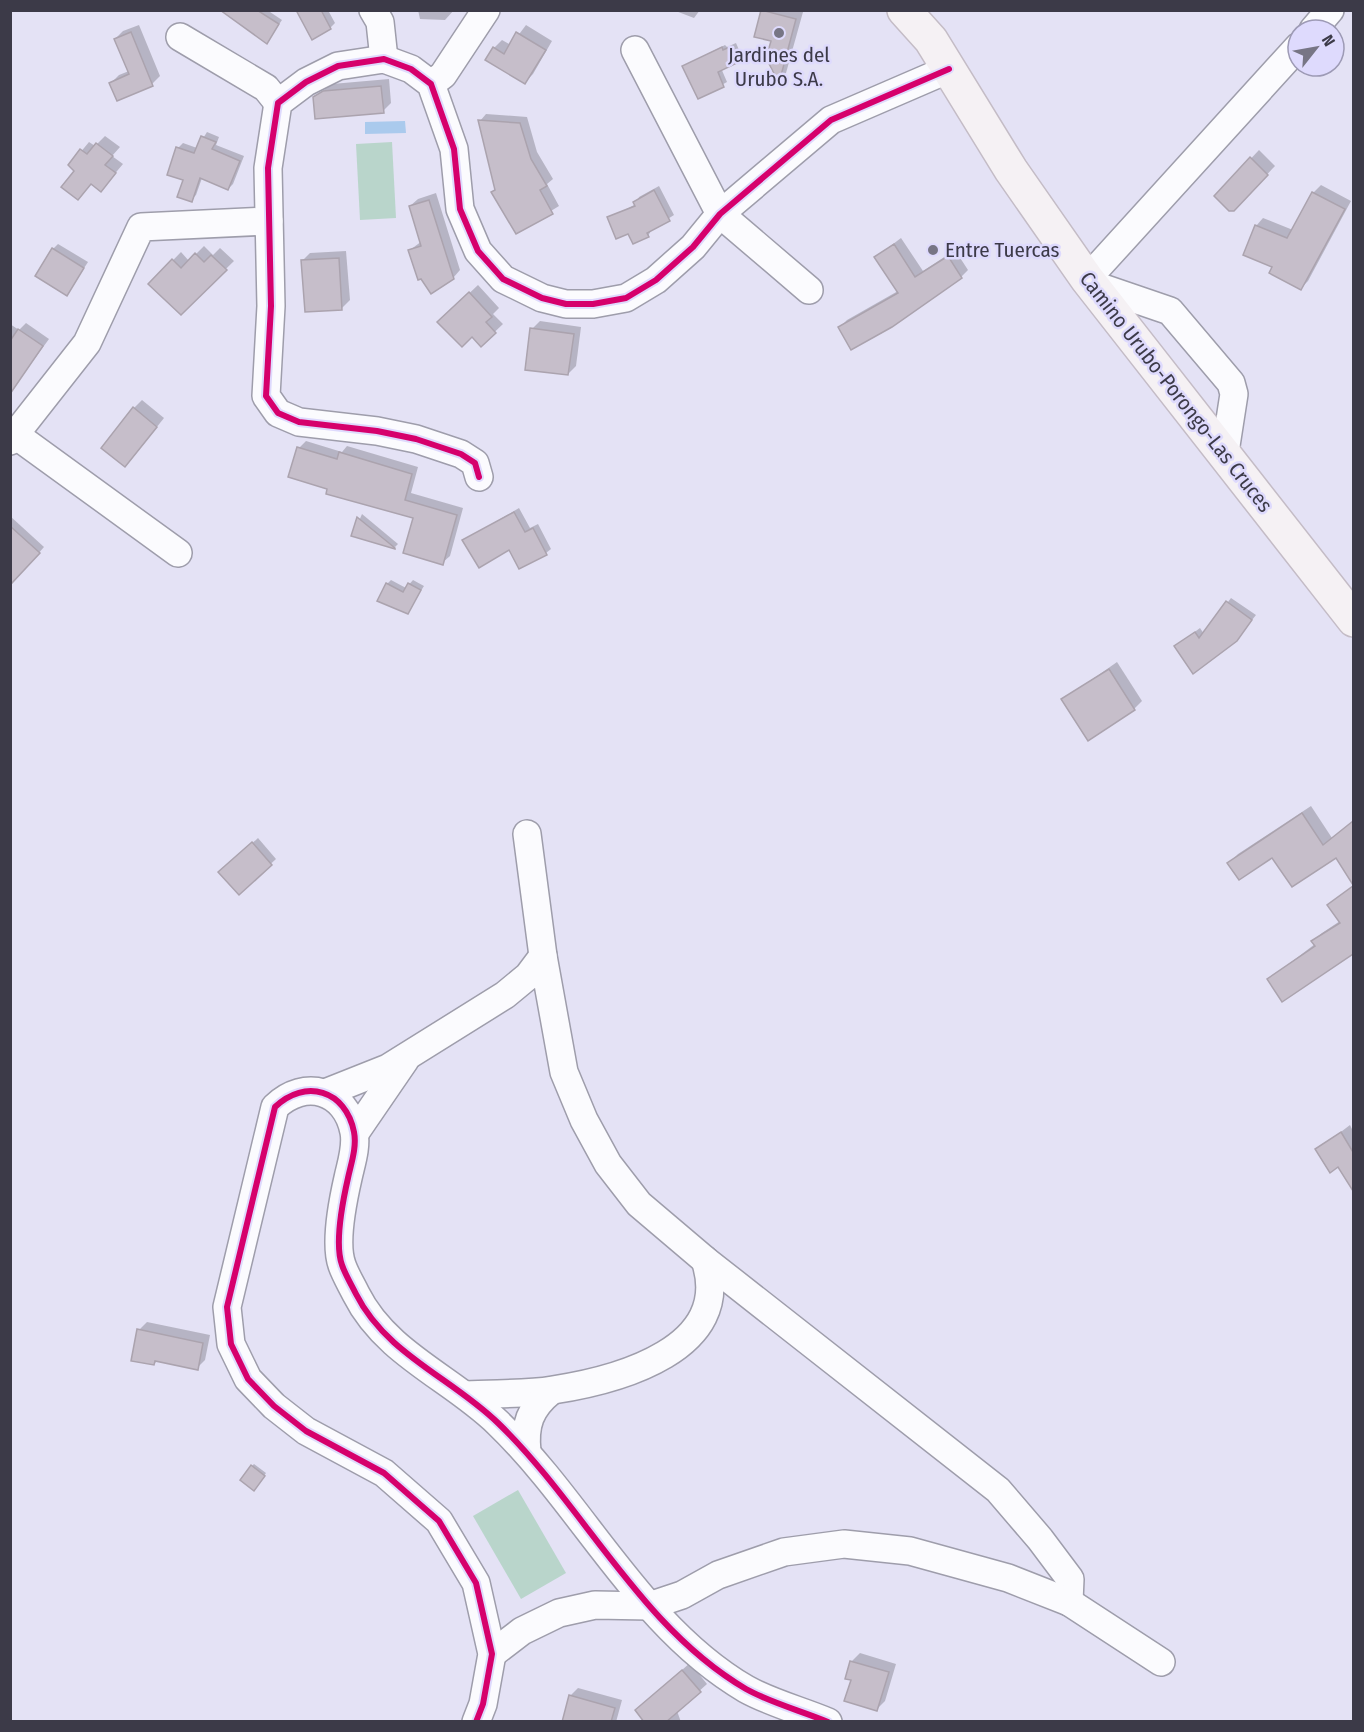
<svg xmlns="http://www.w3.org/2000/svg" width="1364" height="1732" font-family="'Fira Sans Condensed',sans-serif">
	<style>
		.green { fill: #b9d5cb }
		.water { fill: #aacaed }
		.shadow { fill: #0003 }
		.building { fill: #c6beca; stroke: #aba3ae; stroke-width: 1.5 }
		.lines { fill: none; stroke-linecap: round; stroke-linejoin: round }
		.minor-casing { stroke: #9e9dab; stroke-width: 30 }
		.major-casing { stroke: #c4bcc6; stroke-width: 36 }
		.minor { stroke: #fbfbfe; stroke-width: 27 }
		.major { stroke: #f5f1f4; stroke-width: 33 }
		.cycleway-casing { stroke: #dedafd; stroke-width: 10 }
		.cycleway { stroke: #d6006c; stroke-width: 6 }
		.poi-dot { fill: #777585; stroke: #dedafd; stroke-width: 2 }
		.labels { text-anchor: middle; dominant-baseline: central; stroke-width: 5; stroke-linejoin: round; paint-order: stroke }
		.poi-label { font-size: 21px; fill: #3c3a48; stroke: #dedafd }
		.street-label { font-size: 21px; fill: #3c3a48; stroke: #dedafd }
	</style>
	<rect width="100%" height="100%" fill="#e4e2f5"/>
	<!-- green -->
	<g class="green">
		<polygon points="392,142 396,218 360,220 356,144"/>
		<polygon points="518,1490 566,1573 521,1599 473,1516"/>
	</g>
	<!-- water -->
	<polygon class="water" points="405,121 406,133 365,134 365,122"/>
	<!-- shadow -->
	<g class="shadow">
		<polygon points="238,10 267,10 282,20 267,42"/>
		<polygon points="296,10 333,10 329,12 335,23 330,28"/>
		<polygon points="418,10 454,10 445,20 420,19"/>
		<polygon points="673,10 700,10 694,18"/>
		<polygon points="762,11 803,12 786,73 779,80 772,40"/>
		<polygon points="139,25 160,76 152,84 111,83 119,75 129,71 115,39 123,31"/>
		<polygon points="526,25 552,41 533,74 525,82 494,48 502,40 511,45"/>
		<polygon points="736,43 742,57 721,68 727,82 699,97 684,66 725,45 727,47"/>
		<polygon points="389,79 391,103 383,111 314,97 332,84"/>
		<polygon points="486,114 527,117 537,152 553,179 547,184 559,206 517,232 496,189 480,121"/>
		<polygon points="207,132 219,137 216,145 244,156 233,184 228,189 202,178 196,195 191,200 178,148 183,143 197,148"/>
		<polygon points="105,136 120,147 112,156 123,164 101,190 92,183 78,198 77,170 70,165 89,142 95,146"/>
		<polygon points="1259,150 1275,166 1234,209 1216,196"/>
		<polygon points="1321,185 1351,201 1308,281 1301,288 1274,266 1256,226 1263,218 1293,230 1314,192"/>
		<polygon points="659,186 674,215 652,229 648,236 629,232 609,218 636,204 639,197"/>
		<polygon points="436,193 460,270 453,278 410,250 422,241 410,206 418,199"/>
		<polygon points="901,238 923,271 955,250 968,270 961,277 840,327 847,320 898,291 876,257"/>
		<polygon points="58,244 88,262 67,294 53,249"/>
		<polygon points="204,246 213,255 220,248 234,261 181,313 150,284 181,252 189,261"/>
		<polygon points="346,251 350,300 342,308 302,261 310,253"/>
		<polygon points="478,285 499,308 493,314 503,324 481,345 472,335 439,322"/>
		<polygon points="540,321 581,327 576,366 568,374 532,329"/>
		<polygon points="26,323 49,339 17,383 10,379 10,324 19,330"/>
		<polygon points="142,400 164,418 133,457 134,408"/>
		<polygon points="306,441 342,452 347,446 418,467 411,493 463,508 450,556 442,563 415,517 329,488 299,448"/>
		<polygon points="519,508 530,528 538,524 551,549 546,553 463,541"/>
		<polygon points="362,514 398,544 395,547 353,535"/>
		<polygon points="10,516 44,547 11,585"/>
		<polygon points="391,580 406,588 413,580 424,586 407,613 387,584"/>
		<polygon points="1231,598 1256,615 1236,640 1181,642 1200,628 1204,634"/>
		<polygon points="1117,662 1142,701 1134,709 1063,700"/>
		<polygon points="1311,806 1332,838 1354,821 1354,882 1337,856 1273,855 1229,863 1238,854"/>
		<polygon points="258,838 276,859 239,893 225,868"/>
		<polygon points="1354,885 1354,953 1283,1000 1269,979 1315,944 1313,941 1322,933 1340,921 1329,905"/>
		<polygon points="1350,1125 1353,1131 1354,1188 1339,1165 1317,1150"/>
		<polygon points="147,1322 210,1335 205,1360 197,1368 158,1360 154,1364 139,1330"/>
		<polygon points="254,1464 266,1473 256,1487 252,1466"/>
		<polygon points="860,1653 896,1664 885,1701 877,1709 853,1679 847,1678 852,1661"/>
		<polygon points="690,1663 707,1684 677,1711 681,1722 646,1722 644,1703"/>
		<polygon points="578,1688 622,1700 616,1722 563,1722 570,1696"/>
	</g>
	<!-- building -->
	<g class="building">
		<polygon points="220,10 257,10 279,24 267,44"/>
		<polygon points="296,10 321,10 331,29 312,40"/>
		<polygon points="761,10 796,19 779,83 766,58 771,41 754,37"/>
		<polygon points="131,32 153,86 117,101 109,83 129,74 114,39"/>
		<polygon points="516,32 546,50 525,84 485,60 493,47 504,54"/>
		<polygon points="732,46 739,62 718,72 724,87 698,99 682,66 722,47 723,50"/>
		<polygon points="381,86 384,113 315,119 313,97 323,91"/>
		<polygon points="478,120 520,123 531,159 547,186 540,190 553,214 516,234 491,192 495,190"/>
		<polygon points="201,136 216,142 212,149 240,161 228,190 200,178 192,202 177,197 183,180 167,175 176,147 194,153"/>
		<polygon points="96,143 113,156 105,165 116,173 101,192 91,184 78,200 61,187 74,171 68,165 80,149 87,154"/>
		<polygon points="1250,157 1268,175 1234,211 1229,211 1214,196"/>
		<polygon points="654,190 670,221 647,233 649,237 633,244 628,234 616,239 607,217 635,206 633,202"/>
		<polygon points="1312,192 1345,209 1301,290 1269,273 1272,267 1243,255 1255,225 1287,238"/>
		<polygon points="429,200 454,279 431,294 421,279 418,280 408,250 421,246 409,206"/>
		<polygon points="894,244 915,277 948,256 962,278 892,327 851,350 838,327 898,293 874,257"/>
		<polygon points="52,248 84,268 67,296 35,276"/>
		<polygon points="195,253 204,262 211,255 227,270 181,315 148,284 172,259 181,268"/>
		<polygon points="339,258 342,310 305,312 301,260"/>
		<polygon points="469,292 492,317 486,322 496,333 481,347 472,337 462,347 437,322"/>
		<polygon points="530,328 574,334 568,375 525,370"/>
		<polygon points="18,329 43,346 10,394 10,341"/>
		<polygon points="133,407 157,427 125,467 101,448"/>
		<polygon points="297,447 337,459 339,452 412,474 405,500 457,515 443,565 403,553 413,518 326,494 327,489 288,477"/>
		<polygon points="514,512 525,532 533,528 547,555 519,569 509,550 479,568 462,540"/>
		<polygon points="357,517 395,548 395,549 351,536"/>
		<polygon points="10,526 40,553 10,585"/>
		<polygon points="386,583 403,592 408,583 421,590 408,614 377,601"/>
		<polygon points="1226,601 1252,620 1237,641 1193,674 1174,646 1195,632 1199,638"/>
		<polygon points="1109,669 1135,710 1088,741 1061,699"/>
		<polygon points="1302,813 1323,845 1353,821 1353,885 1336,858 1292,887 1272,858 1239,880 1227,863"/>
		<polygon points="252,842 272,865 239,895 218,872"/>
		<polygon points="1353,886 1353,954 1282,1002 1267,979 1315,946 1311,941 1340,923 1327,905"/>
		<polygon points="1341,1132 1353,1152 1353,1191 1338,1167 1330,1173 1315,1149"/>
		<polygon points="137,1329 203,1343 198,1370 155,1361 154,1365 131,1361"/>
		<polygon points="251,1465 265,1476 254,1491 240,1480"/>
		<polygon points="850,1661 889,1672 877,1711 844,1701 851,1680 845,1679"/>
		<polygon points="682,1670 701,1692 666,1722 644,1722 635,1710"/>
		<polygon points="569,1695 615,1708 611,1722 562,1722"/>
	</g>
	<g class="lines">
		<!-- minor casing -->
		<g class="minor-casing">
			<g id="minor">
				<polyline points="373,10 380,22 384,59"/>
				<polyline points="1313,30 1330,10"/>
				<polyline points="180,37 266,88 278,103"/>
				<polyline points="635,50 720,214 809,290"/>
				<polyline points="431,84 443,75 486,10"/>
				<polyline points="1087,279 1298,47"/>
				<polyline points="1094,285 1170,311 1231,383 1234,394 1225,452"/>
				<polyline points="10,431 178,553"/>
				<polyline points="10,441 87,343 141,227 269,221"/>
				<polyline points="479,477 475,463 461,454 416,439 377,431 299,422 278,413 266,396 271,306 268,168 278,103 306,82 338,66 384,59 411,69 431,84 454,149 460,209 478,251 503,279 542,298 566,304 593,304 626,298 656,280 693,247 720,214 831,120 949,69"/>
				<polyline points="527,834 543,956 564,1072 584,1120 608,1164 639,1204 705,1260 998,1490 1040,1539 1070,1579 1069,1602"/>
				<polyline points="325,1093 388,1068 505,995 528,976 543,956"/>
				<polyline points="355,1133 405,1060"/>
				<path d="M466 1395C494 1393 524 1395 553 1390 618 1380 735 1349 705 1260"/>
				<path d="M527 1452C524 1425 530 1408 551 1391"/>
				<polyline points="492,1654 522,1631 559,1613 595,1605 649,1606 682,1595 718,1575 784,1552 844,1544 910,1551 1008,1578 1069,1602 1161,1662"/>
				<path d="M476 1722 483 1704 492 1654 476 1583 439 1521 384 1473 306 1431 274 1406 248 1379 231 1344 227 1307 275 1107C305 1078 346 1090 354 1132 357 1147 351 1164 348 1178 343 1200 334 1243 342 1265 345 1274 351 1284 356 1294 386 1354 452 1378 498 1423 584 1506 640 1627 746 1689 771 1703 802 1711 828 1722"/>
			</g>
		</g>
		<!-- major casing -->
		<g class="major-casing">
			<polyline id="major" points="904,10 931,40 1011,170 1087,279 1354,620"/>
		</g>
		<!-- minor -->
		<use href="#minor" class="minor"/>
		<!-- major -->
		<use href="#major" class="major"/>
		<!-- cycleway casing -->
		<g class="cycleway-casing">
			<g id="cycleway">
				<polyline points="479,477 475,463 461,454 416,439 377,431 299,422 278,413 266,396 271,306 268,168 278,103 306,82 338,66 384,59 411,69 431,84 454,149 460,209 478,251 503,279 542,298 566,304 593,304 626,298 656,280 693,247 720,214 831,120 949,69"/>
				<path d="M476 1722 483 1704 492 1654 476 1583 439 1521 384 1473 306 1431 274 1406 248 1379 231 1344 227 1307 275 1107C305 1078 346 1090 354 1132 357 1147 351 1164 348 1178 343 1200 334 1243 342 1265 345 1274 351 1284 356 1294 386 1354 452 1378 498 1423 584 1506 640 1627 746 1689 771 1703 802 1711 828 1722"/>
			</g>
		</g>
		<!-- cycleway -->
		<use href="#cycleway" class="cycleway"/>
	</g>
	<!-- markers -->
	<g class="poi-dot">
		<circle cx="779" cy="33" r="6"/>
		<circle cx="933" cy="250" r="6"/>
	</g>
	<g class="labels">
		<!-- poi labels -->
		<g class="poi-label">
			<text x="779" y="55">Jardines del<tspan x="779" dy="24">Urubo S.A.</tspan></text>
			<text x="945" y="250" text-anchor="start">Entre Tuercas</text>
		</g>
		<!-- street labels -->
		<g class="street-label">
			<text transform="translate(1176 392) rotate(52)">Camino Urubo-Porongo-Las Cruces</text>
		</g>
	</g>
	<!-- border -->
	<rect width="1364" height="1732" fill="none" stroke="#3c3a48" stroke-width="24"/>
	<!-- north arrow -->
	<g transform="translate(1316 48) rotate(59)"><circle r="28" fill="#dedafd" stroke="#9d9ab5" stroke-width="1.5"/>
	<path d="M0-4.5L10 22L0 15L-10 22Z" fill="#777585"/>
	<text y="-9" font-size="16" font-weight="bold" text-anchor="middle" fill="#3c3a48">N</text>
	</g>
</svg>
